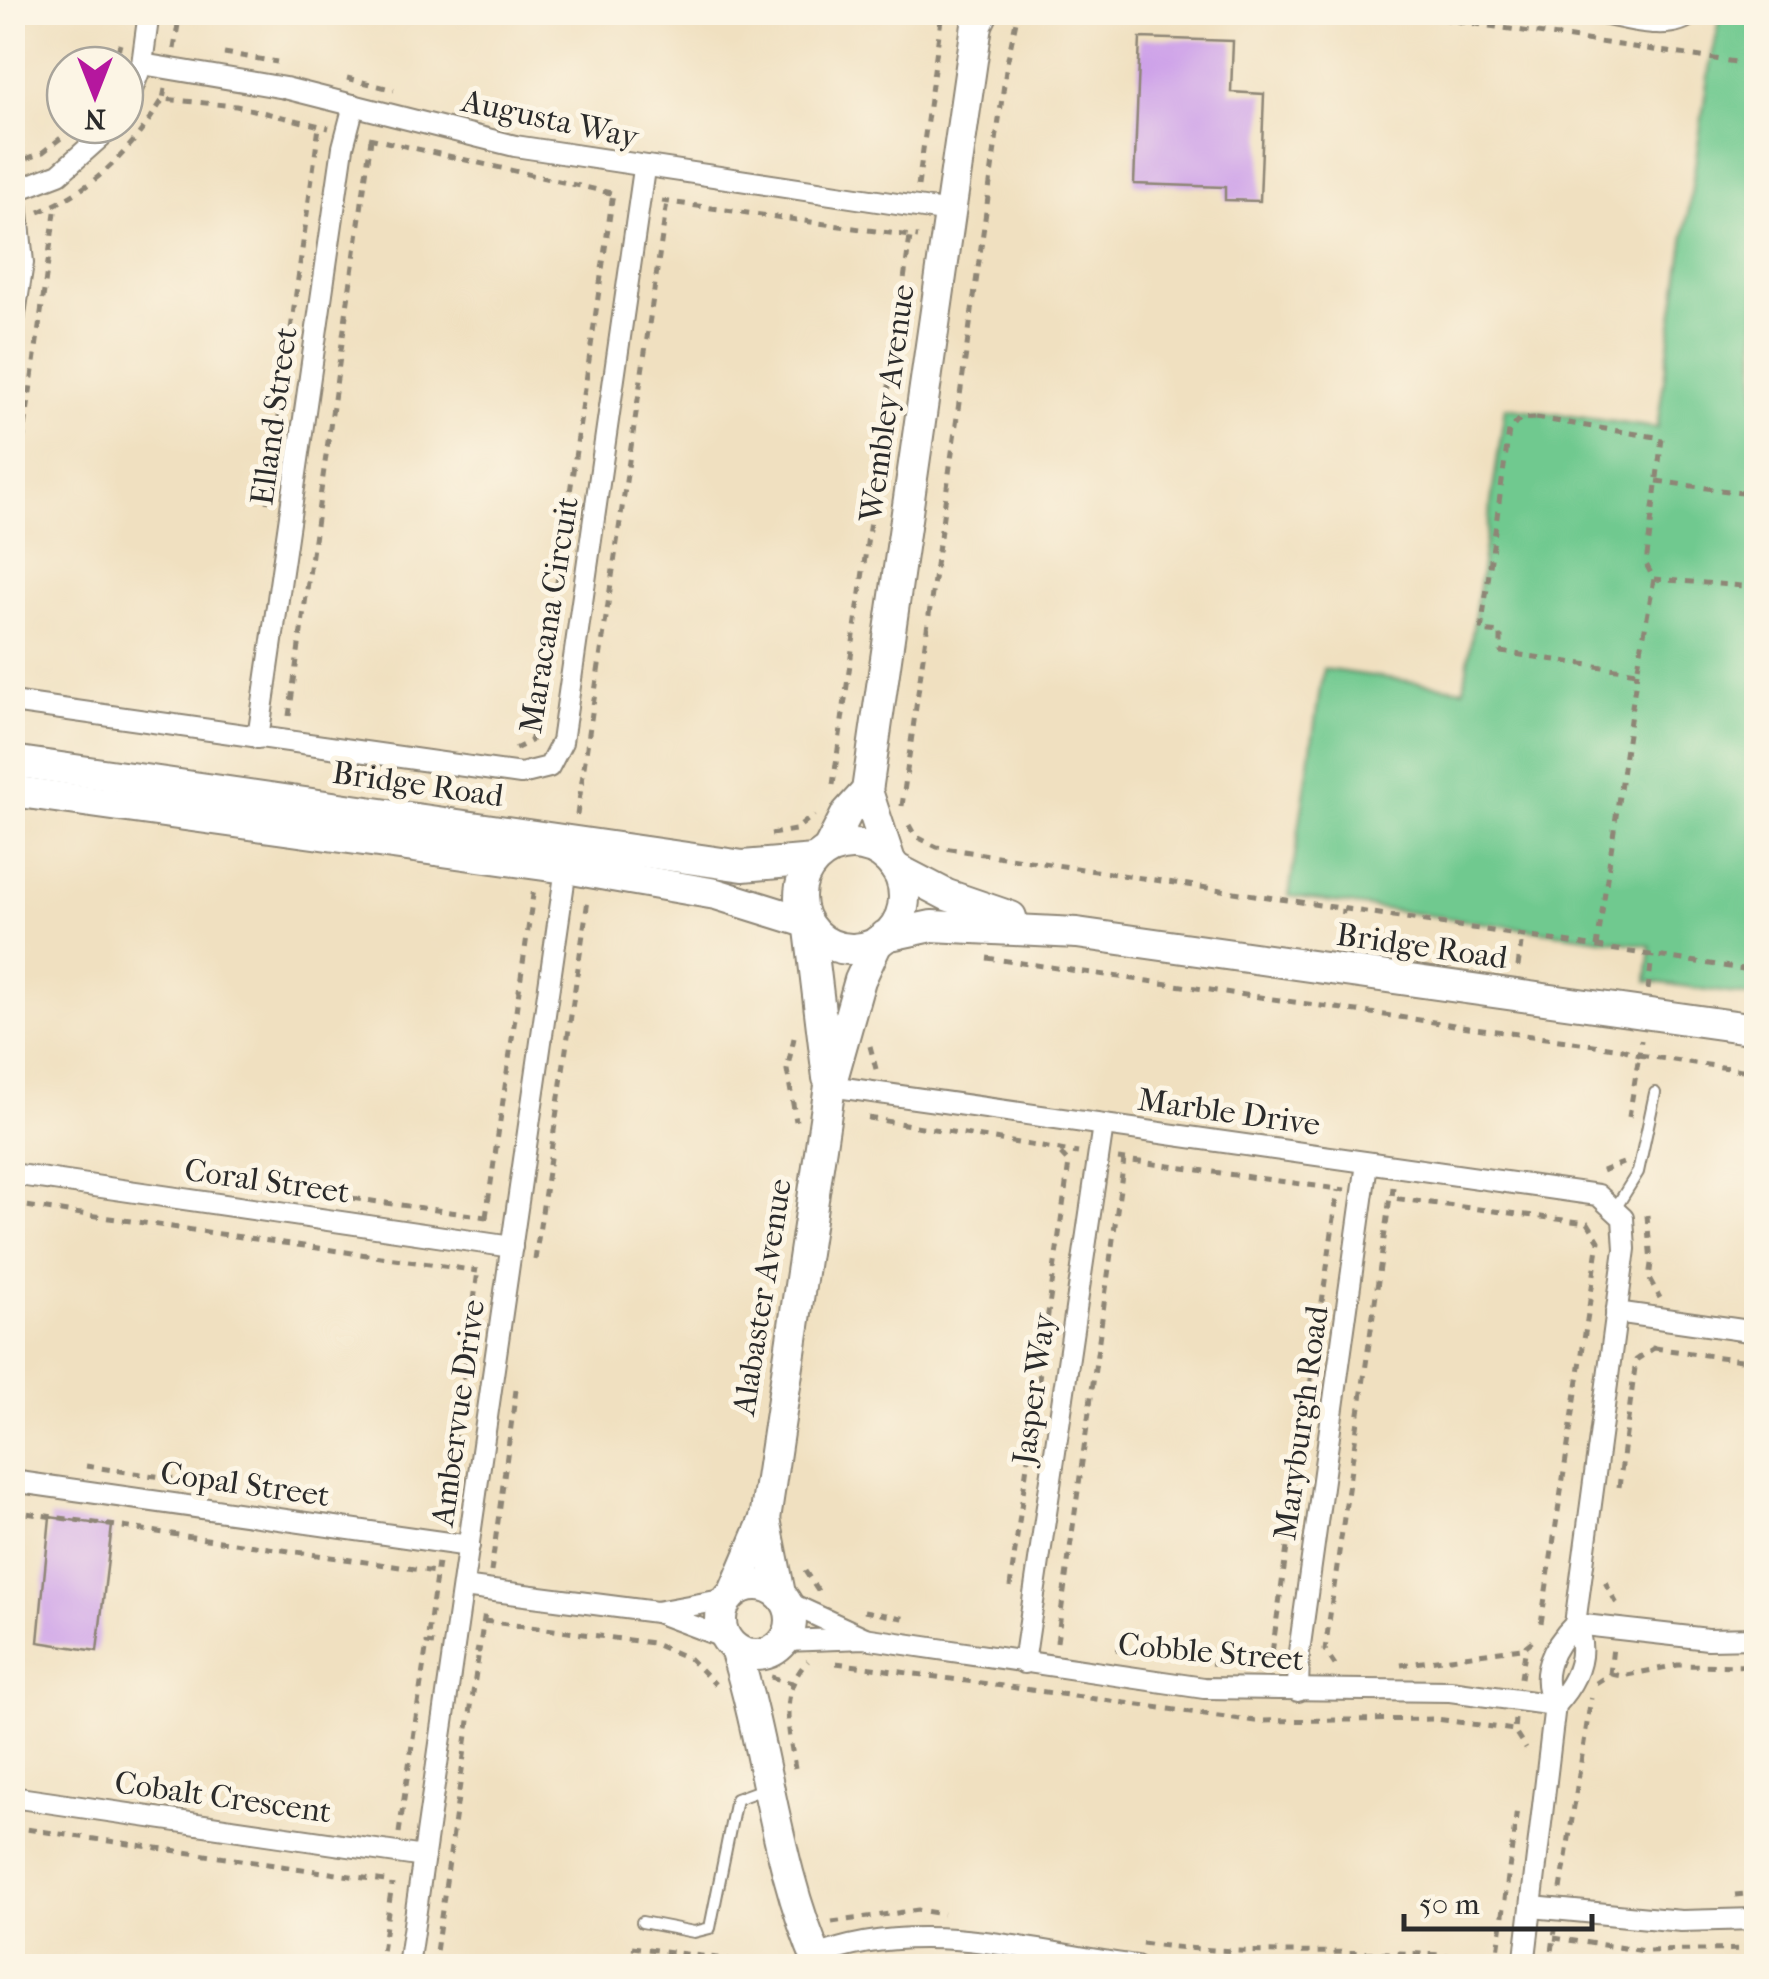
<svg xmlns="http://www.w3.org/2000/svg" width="1769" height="1979" font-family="'IM FELL French Canon',serif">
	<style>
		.green { fill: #70c98f; stroke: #4e7a5d; stroke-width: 2.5 }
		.building { fill: #cea2e9 }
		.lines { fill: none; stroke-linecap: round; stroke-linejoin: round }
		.lane-casing { stroke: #8e8676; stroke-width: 14 }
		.street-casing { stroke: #8e8676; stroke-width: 24 }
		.secondary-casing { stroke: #8e8676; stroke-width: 34 }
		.path { stroke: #8e8676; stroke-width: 5; stroke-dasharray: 8 8; stroke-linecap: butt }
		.lane { stroke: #fff; stroke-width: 10 }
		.street { stroke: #fff; stroke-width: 20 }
		.secondary { stroke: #fff; stroke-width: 30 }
		.labels { text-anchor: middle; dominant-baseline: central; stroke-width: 10; stroke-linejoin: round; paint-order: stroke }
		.street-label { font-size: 32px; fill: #2b2b2b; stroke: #fcf5e5 }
	</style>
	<rect width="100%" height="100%" fill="#fcf5e5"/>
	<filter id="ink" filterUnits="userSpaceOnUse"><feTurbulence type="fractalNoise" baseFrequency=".01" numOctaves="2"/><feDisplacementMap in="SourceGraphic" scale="20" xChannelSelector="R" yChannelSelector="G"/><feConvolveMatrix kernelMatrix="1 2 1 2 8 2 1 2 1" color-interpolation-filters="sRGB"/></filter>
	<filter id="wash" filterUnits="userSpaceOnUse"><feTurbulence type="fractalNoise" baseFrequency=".0048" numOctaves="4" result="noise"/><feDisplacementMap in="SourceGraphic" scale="40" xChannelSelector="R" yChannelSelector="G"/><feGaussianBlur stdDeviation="2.25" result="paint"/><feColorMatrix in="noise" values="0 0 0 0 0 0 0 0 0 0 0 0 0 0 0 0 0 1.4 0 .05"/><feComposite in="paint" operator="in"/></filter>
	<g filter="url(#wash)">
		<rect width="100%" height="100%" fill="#f0e0c0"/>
		<!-- green -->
		<polygon class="green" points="1722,12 1756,13 1756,997 1647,981 1651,946 1289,896 1323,669 1464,689 1505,407 1657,428 1709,69"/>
		<g id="blocks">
			<!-- building -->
			<g class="building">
				<polygon points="1140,38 1233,41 1231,92 1264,94 1260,201 1225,200 1225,187 1134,184"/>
				<polygon points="50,1517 112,1526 97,1651 38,1642"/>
			</g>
		</g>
	</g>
	<g filter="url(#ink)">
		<use href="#blocks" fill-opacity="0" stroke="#8e8676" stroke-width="2.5"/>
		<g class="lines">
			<!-- lane casing -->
			<g class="lane-casing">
				<g id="lane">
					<polyline points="1615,1209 1638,1172 1655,1093"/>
					<polyline points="642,1922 694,1932 710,1928 736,1799 766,1788"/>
				</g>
			</g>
			<!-- street casing -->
			<g class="street-casing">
				<g id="street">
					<path d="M1592 12C1620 16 1671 35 1693 12"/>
					<polyline points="142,64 285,88 515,146 950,212"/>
					<polyline points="125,108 142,64 149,12"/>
					<polyline points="12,192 59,174 114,125"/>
					<polyline points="12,333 23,263 16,192"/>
					<polyline points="12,702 521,774 549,767 562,742 644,169"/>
					<polyline points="258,738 343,147 354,105"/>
					<path d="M830 1086 1598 1195 1623 1218 1625 1249 1575 1624C1590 1654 1576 1682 1555 1705L1524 1966"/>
					<polyline points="12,1174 512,1247"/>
					<polyline points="1616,1312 1756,1332"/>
					<polyline points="12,1481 469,1546"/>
					<polyline points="463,1587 656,1612 725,1638"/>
					<polyline points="787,1602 863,1637"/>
					<polyline points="656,1612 727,1599"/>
					<polyline points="1575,1624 1708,1639 1756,1638"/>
					<polyline points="785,1641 864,1638 1204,1688 1450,1691 1555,1705"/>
					<polyline points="1024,1663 1103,1125"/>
					<polyline points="1298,1691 1299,1652 1367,1163"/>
					<path d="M1555 1705C1536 1677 1553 1646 1575 1624"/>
					<polyline points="12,1797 424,1857"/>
					<polyline points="1532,1907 1681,1921 1756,1919"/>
					<path d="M815 1957C916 1916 1032 1952 1136 1966"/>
					<polyline points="408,1966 566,868"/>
				</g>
			</g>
			<!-- secondary casing -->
			<g class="secondary-casing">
				<g id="secondary">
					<polyline points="12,761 743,866 814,860"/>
					<polyline points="12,791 566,868 716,894 806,922"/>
					<circle cx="852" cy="897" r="52"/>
					<polyline points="828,850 847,813 867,791"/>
					<polyline points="890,861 867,791 977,25 983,12"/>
					<polyline points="895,868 947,895 1011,917"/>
					<polyline points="810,929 828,1078"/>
					<polyline points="885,936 932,926 1077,933 1756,1029"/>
					<polyline points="765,1519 780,1594"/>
					<circle cx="756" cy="1620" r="35"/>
					<polyline points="734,1592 765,1519 830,1086 860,980 878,941"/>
					<path d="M735 1649C768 1754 775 1865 820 1966"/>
				</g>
			</g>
			<!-- path -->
			<g class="path">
				<polyline points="1394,12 1756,65"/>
				<polyline points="174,49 180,12"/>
				<polyline points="224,53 277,62"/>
				<polyline points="114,65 120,44"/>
				<polyline points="347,78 394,90"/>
				<polyline points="165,89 163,99 236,106 329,128"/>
				<polyline points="369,138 611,193"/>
				<polyline points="12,165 43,152 66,134"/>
				<polyline points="918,186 942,12"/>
				<polyline points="662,201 918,237"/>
				<path d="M39 212C97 187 130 152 163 99"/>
				<polygon points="1536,418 1662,438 1646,564 1654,579 1637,672 1501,652 1501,633 1481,631 1509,431 1520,419"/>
				<polyline points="1657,481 1756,495"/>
				<polyline points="267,503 319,127"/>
				<polyline points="12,521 56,205"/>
				<polyline points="1654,579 1756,587"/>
				<polyline points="289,716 371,139"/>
				<polyline points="515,749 531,741 537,722 613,193"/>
				<polyline points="833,785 910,237"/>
				<polyline points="902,806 1007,63 1018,12"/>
				<polyline points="577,815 667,202"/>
				<polyline points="909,825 915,836 937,847 1756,971"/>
				<polyline points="771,834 795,830 814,815"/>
				<polyline points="1340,946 1343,909"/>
				<polyline points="1597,947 1637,672"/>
				<polyline points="987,958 1622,1049 1639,1055 1641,1040"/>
				<polyline points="1518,967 1522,936"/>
				<polyline points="1648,990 1652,956"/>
				<polyline points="794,1038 787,1070 796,1121"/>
				<polyline points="870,1046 877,1073"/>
				<polyline points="1629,1117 1639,1055 1756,1072"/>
				<polyline points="868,1118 1078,1153"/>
				<polyline points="1118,1159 1345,1190"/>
				<polyline points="1602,1171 1623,1163"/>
				<polyline points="258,1185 486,1217 485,1221"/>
				<polyline points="1393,1187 1392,1198 1588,1223 1599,1241 1540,1630"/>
				<polyline points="12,1204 478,1271"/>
				<polyline points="1647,1215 1651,1263"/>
				<polyline points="486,1217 534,888"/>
				<polyline points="535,1260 588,900"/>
				<polyline points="1651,1264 1649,1278 1660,1298"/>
				<polyline points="1654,1348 1756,1362"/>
				<polyline points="86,1466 238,1488"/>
				<polyline points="1619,1487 1636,1360 1654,1348 1655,1338"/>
				<polyline points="12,1511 435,1572"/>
				<polyline points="444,1522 478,1271"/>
				<polyline points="805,1571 818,1591"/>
				<polyline points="491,1572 516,1390"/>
				<polyline points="1605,1582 1618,1606"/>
				<polyline points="1010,1587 1069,1163 1058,1151"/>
				<polyline points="864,1611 908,1619"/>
				<polyline points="484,1621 652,1643 688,1658"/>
				<polyline points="1057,1642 1124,1160"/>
				<polyline points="434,1644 427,1643 438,1562"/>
				<polyline points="475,1650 479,1651 485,1612"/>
				<polyline points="1116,1650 1219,1664"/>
				<polyline points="689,1658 715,1684"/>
				<polyline points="836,1663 1255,1721 1437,1719 1514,1730"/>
				<polyline points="1335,1665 1325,1650 1390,1197"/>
				<polyline points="1401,1665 1528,1647"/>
				<polyline points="1270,1667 1338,1190"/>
				<polyline points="1611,1674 1622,1676 1678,1665 1756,1666"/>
				<polyline points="771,1677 792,1683"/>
				<polyline points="1521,1678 1526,1646 1535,1639"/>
				<polyline points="1596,1683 1610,1674 1613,1647"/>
				<polyline points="1515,1719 1514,1730 1526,1749"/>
				<path d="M795 1768C789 1731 778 1691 808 1661"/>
				<polyline points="12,1827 392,1882"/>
				<polyline points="399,1833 427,1643"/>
				<polyline points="1561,1889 1591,1698"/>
				<polyline points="1735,1895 1756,1893"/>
				<polyline points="832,1922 918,1910 943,1914"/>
				<polyline points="1554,1938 1645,1951 1756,1949"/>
				<path d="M1142 1943C1259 1960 1378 1945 1497 1960L1517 1809"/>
				<polyline points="632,1947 780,1966"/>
				<polyline points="916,1963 942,1966"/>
				<polyline points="380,1966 392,1884"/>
				<polyline points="434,1966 479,1651"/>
				<polyline points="1550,1966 1555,1930"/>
			</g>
			<!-- lane -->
			<use href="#lane" class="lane"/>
			<!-- street -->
			<use href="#street" class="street"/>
			<!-- secondary -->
			<use href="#secondary" class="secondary"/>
		</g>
	</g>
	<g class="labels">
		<!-- street labels -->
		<g class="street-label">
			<text transform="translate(550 119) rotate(12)">Augusta Way</text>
			<text transform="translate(887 403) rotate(-82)">Wembley Avenue</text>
			<text transform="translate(274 416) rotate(-82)">Elland Street</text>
			<text transform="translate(549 615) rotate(-81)">Maracana Circuit</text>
			<text transform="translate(418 784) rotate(8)">Bridge Road</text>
			<text transform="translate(1422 946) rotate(8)">Bridge Road</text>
			<text transform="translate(1229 1112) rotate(8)">Marble Drive</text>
			<text transform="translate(267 1181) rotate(8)">Coral Street</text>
			<text transform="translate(762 1297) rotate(-81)">Alabaster Avenue</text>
			<text transform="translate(1034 1389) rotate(-82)">Jasper Way</text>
			<text transform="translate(458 1413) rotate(-82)">Ambervue Drive</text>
			<text transform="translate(1301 1423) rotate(-82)">Maryburgh Road</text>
			<text transform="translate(245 1484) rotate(8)">Copal Street</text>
			<text transform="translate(1211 1652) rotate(5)">Cobble Street</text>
			<text transform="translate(223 1797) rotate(8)">Cobalt Crescent</text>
		</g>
	</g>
	<!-- margin -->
	<rect width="1769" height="1979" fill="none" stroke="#fcf5e5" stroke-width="50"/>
	<!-- north arrow -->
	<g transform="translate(95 95) rotate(180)"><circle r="48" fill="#fcf5e5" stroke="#a8a49b" stroke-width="2.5"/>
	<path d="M0-8L18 38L0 25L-18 38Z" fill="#b5179e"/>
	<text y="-15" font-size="28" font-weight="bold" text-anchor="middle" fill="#2b2b2b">N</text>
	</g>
	<!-- scale -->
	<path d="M1404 1914v15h188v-15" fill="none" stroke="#2b2b2b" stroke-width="5"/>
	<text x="1419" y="1914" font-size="30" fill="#2b2b2b" stroke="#fcf5e5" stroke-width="8" paint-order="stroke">50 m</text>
</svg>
